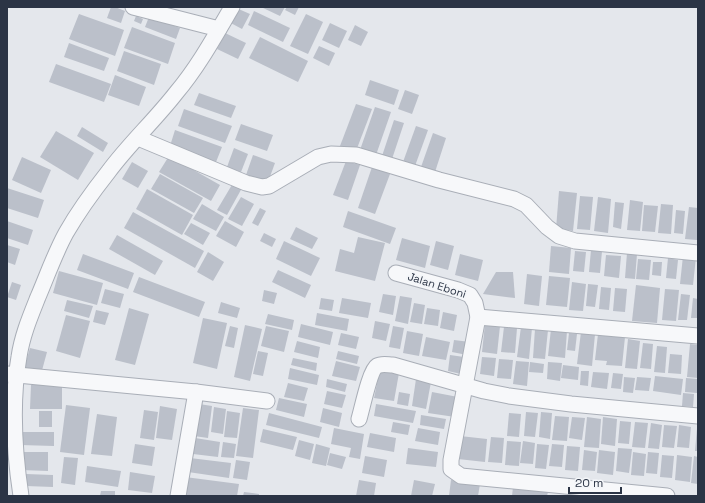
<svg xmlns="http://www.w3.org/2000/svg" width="705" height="503" font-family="'Space Grotesk',sans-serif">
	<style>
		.building { fill: #bbc0ca }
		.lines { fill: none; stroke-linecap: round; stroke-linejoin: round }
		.minor-casing { stroke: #a9aeb7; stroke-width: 17 }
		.minor { stroke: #f7f8fa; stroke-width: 15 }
		.labels { text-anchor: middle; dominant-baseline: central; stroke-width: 4; stroke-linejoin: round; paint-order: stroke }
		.street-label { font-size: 11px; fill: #2b3445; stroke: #f4f6f9 }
	</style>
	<rect width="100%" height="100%" fill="#e4e7ec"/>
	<!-- building -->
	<g class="building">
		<polygon points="111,7 115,7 125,11 121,23 107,18"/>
		<polygon points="234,7 250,14 242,29 227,21"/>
		<polygon points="261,7 285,7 280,16"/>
		<polygon points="287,7 299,7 295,15 285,10"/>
		<polygon points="254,11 290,28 283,42 248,25"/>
		<polygon points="79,14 124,30 115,56 69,39"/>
		<polygon points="306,14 323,22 308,54 290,46"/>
		<polygon points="136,16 143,19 141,24 134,21"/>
		<polygon points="149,17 180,28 176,39 145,27"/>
		<polygon points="330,23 347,31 339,48 322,40"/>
		<polygon points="355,25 368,32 361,46 348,40"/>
		<polygon points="132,27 175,43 168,64 124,48"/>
		<polygon points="225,33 246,43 238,59 217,49"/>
		<polygon points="260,37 308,61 298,82 249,58"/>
		<polygon points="69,43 109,58 104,71 64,57"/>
		<polygon points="319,46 335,53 329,66 313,58"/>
		<polygon points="124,51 161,64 154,85 117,71"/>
		<polygon points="56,64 111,84 104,102 49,82"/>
		<polygon points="115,75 146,87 139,106 108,95"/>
		<polygon points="370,80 399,90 394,105 365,95"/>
		<polygon points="405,90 419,95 412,114 398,109"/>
		<polygon points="199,93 236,106 231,118 194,105"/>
		<polygon points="356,104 372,109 356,151 340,146"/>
		<polygon points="375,107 391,112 376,155 360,150"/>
		<polygon points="184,109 232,126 225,143 178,126"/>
		<polygon points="394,120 404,123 392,159 382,156"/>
		<polygon points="241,124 273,135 267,151 235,140"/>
		<polygon points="416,126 428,130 415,166 403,162"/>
		<polygon points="82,127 108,143 103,152 77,136"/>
		<polygon points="175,130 222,147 216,162 170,146"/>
		<polygon points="56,131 94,153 78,180 40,157"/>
		<polygon points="433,133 446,138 435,172 421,167"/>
		<polygon points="234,148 248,154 241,172 227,167"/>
		<polygon points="253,155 275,163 268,182 246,175"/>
		<polygon points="169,156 220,185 211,201 159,172"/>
		<polygon points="22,157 51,170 41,193 12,180"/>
		<polygon points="346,161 360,165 348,200 333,195"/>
		<polygon points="132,162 148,171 138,188 122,179"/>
		<polygon points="372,167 390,174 375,214 358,208"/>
		<polygon points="160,174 203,198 194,213 151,189"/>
		<polygon points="233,183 242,188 227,215 217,210"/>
		<polygon points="7,188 44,200 38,218 7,208"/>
		<polygon points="147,189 193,215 182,235 136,209"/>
		<polygon points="559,191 577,193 573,231 556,229"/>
		<polygon points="580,196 593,197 590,230 577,229"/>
		<polygon points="241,197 254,204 242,226 228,219"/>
		<polygon points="598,197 611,199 608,233 594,231"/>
		<polygon points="630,200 643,202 640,231 627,230"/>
		<polygon points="615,202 624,203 621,229 613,227"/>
		<polygon points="202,204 224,217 216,231 193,219"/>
		<polygon points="661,204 673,205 671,234 658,233"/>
		<polygon points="644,205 658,206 655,232 642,231"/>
		<polygon points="689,207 698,208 697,240 685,239"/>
		<polygon points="260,208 266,211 258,226 252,223"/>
		<polygon points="676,210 685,211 683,234 674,233"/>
		<polygon points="348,211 396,228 390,244 343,227"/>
		<polygon points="133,212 204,251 195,268 124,228"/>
		<polygon points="7,221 33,230 28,245 7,238"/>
		<polygon points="225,221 244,232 236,247 216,236"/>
		<polygon points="191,223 210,233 203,245 184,234"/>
		<polygon points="296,227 318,238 312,249 290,239"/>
		<polygon points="264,233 276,239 272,247 260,241"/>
		<polygon points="117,235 163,261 155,275 109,249"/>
		<polygon points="358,237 385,243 375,281 335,271 340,249 354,253"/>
		<polygon points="402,238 430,246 425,268 396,260"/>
		<polygon points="284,241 320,258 311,276 276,259"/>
		<polygon points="436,241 454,246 448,270 430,265"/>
		<polygon points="7,245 20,249 15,265 7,262"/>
		<polygon points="551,246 571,248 569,274 549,272"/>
		<polygon points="591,250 602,251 600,273 589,272"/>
		<polygon points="575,251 586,252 584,272 573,271"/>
		<polygon points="208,252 224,262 213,281 197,272"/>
		<polygon points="627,253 637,254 635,279 625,278"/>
		<polygon points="83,254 134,273 128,289 77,270"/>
		<polygon points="460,254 483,260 478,281 455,275"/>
		<polygon points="606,255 621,256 619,278 604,276"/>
		<polygon points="683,256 696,257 693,285 680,284"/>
		<polygon points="668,258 678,260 676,279 666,278"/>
		<polygon points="638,259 651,260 649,280 636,279"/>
		<polygon points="653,262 662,262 661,276 652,275"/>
		<polygon points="278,270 311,285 305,298 272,282"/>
		<polygon points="59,271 103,283 97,305 53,293"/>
		<polygon points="496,272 513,272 515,298 483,294"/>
		<polygon points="527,274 542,276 539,306 524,304"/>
		<polygon points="549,276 570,278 567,307 546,305"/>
		<polygon points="139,277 205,302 199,317 133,292"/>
		<polygon points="12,282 21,285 16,300 7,297"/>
		<polygon points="572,282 586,284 583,311 569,310"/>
		<polygon points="588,284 598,285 595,307 586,306"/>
		<polygon points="636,285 660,288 657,323 632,321"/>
		<polygon points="601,287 611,288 609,310 599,309"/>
		<polygon points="615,288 627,289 625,312 613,311"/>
		<polygon points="105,289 124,294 120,308 101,303"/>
		<polygon points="665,289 679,290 676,321 662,320"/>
		<polygon points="264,290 277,293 274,304 262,301"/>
		<polygon points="383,294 396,296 393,315 379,312"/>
		<polygon points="681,294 690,295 687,320 678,320"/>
		<polygon points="400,296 412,298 408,324 395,321"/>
		<polygon points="321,298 334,300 332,311 319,309"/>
		<polygon points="342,298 371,303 368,318 339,313"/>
		<polygon points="693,298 698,299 698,318 691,318"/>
		<polygon points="67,300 93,306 89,318 64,311"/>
		<polygon points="221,302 240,308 237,318 218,313"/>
		<polygon points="414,303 425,305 422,324 410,322"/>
		<polygon points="129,308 149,314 135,365 115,360"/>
		<polygon points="427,308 440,310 438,326 424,324"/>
		<polygon points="96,310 109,313 105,325 93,322"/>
		<polygon points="443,312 457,315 454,331 440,328"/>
		<polygon points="317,313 349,319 347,331 315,325"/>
		<polygon points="268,314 294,320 292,330 265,324"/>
		<polygon points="66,315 90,321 80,358 56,351"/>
		<polygon points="203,318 227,323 217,369 193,363"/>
		<polygon points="375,321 390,324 386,341 372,338"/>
		<polygon points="301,324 333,332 330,345 298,337"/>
		<polygon points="485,324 500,326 497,354 482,352"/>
		<polygon points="245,325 262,329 250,381 234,377"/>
		<polygon points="230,326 238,328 234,348 225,346"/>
		<polygon points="266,326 289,331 284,352 261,346"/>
		<polygon points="393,326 404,328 400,349 389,347"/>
		<polygon points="504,327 517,328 515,353 501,352"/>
		<polygon points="521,327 532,328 529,359 517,357"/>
		<polygon points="535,329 548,330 545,359 533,358"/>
		<polygon points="551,329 567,331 565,358 548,356"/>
		<polygon points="407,331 423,334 419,356 403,353"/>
		<polygon points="581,332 595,334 592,366 577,364"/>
		<polygon points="341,333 359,337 356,349 338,345"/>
		<polygon points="569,333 577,334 575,351 567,350"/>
		<polygon points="598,334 625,337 622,366 606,365 607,361 595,360"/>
		<polygon points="426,337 450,342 446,360 422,356"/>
		<polygon points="628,339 640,341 637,369 625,368"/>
		<polygon points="454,340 470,342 467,355 452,352"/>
		<polygon points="297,341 320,347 318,358 294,352"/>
		<polygon points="643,343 653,344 651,369 640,368"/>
		<polygon points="690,344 698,345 698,378 687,377"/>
		<polygon points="657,346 667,347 665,373 654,372"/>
		<polygon points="30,348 47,352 41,374 24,369"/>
		<polygon points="258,351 268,353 263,376 253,374"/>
		<polygon points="338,351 359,356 357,364 336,359"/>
		<polygon points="670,354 682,355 681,374 668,373"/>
		<polygon points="450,355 464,357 461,374 448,371"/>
		<polygon points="482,357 496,358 494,376 480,374"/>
		<polygon points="293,358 317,363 316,371 291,365"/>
		<polygon points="499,359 513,360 511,379 497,378"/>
		<polygon points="336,361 360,367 356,381 332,376"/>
		<polygon points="516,361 529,362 527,386 513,384"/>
		<polygon points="530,362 544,364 543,373 529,372"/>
		<polygon points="548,362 562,363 560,381 547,379"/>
		<polygon points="563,365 579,367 578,380 561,378"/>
		<polygon points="290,368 319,375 317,385 288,379"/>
		<polygon points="380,369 399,373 394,401 374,398"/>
		<polygon points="581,371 589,371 588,386 580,385"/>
		<polygon points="593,372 609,373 607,389 591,387"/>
		<polygon points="613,373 623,374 621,389 611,388"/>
		<polygon points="655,376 683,379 681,395 653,391"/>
		<polygon points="624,377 635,378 633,393 623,392"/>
		<polygon points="637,377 651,378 649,391 635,390"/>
		<polygon points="686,378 698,379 697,393 685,392"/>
		<polygon points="327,379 347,384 345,392 326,387"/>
		<polygon points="416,379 431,382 426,409 412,406"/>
		<polygon points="288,383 308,388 304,401 284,397"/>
		<polygon points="31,385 62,385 62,409 30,409"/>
		<polygon points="327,391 346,395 342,408 324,404"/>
		<polygon points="399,392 410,394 408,406 397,404"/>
		<polygon points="432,392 458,397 455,417 428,413"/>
		<polygon points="683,393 694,394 693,407 682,406"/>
		<polygon points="279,398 307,404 304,417 276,410"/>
		<polygon points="199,404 212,406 208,438 194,436"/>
		<polygon points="376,404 416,411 413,423 374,416"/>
		<polygon points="66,405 90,408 84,455 60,452"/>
		<polygon points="160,406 177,409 172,440 156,438"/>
		<polygon points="214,407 226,409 223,434 211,432"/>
		<polygon points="243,408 259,410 253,458 236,456"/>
		<polygon points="323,408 342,413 339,427 320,422"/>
		<polygon points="144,410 158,412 154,440 140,438"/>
		<rect x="39" y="411" width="13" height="16"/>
		<polygon points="227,411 240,413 237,438 224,437"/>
		<polygon points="526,412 538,413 535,437 524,436"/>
		<polygon points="541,412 552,413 550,439 539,437"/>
		<polygon points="269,413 322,427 319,438 266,425"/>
		<polygon points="509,413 521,414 519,437 507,436"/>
		<polygon points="97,414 117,417 112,456 91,454"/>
		<polygon points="421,415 446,419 444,429 420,425"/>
		<polygon points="555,416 569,417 567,441 552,440"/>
		<polygon points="572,417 585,418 582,440 569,438"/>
		<polygon points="587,417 601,419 599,448 584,447"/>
		<polygon points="603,417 617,419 615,446 601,444"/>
		<polygon points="620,421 631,422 629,444 618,443"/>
		<polygon points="393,422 410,425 408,435 391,432"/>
		<polygon points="635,422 648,423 645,448 632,447"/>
		<polygon points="651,423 662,425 659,449 648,448"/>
		<polygon points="664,425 677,426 674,448 662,447"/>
		<polygon points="679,425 691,427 689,448 677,447"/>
		<polygon points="334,428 364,434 360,459 349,457 351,448 331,444"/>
		<polygon points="418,428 440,432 438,445 415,441"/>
		<polygon points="697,428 698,428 698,451 695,451"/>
		<polygon points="263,429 297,437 293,450 260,442"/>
		<polygon points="20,432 54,432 54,446 20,445"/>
		<polygon points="370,433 396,438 394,452 367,447"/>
		<polygon points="460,436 487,439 485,462 458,459"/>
		<polygon points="491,437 504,438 502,463 488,462"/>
		<polygon points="195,438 220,442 218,457 193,454"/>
		<polygon points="299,440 314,444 310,460 295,456"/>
		<polygon points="507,441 521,442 519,466 505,465"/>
		<polygon points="523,441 535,443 533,464 520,463"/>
		<polygon points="223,442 236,444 234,458 221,457"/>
		<polygon points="135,444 155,447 152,466 132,463"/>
		<polygon points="316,444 330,448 326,466 312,463"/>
		<polygon points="537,444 549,445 546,469 535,468"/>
		<polygon points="552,444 564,445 562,467 549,466"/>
		<polygon points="567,446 580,447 578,471 565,470"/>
		<polygon points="408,448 438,452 436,467 406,464"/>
		<polygon points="618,448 632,449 629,473 616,471"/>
		<polygon points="584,450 597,452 595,471 582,470"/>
		<polygon points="599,450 615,452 613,475 597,473"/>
		<polygon points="21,452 48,452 48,471 21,470"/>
		<polygon points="633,452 646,454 644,476 631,475"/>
		<polygon points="648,452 659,453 657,474 646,473"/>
		<polygon points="330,453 346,457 342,469 327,465"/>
		<polygon points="662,455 674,456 672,478 660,477"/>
		<polygon points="677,455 692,457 690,482 675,480"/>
		<polygon points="365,456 387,460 384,477 362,473"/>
		<polygon points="694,456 698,457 698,484 691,483"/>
		<polygon points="64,457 78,458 75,485 61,483"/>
		<polygon points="190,458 231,463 229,478 188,472"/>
		<polygon points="236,460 250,462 247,480 233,478"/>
		<polygon points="87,466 121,471 118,487 85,482"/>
		<polygon points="130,472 155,476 152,493 128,490"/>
		<polygon points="26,474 53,475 53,487 26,486"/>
		<polygon points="185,477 239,484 237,496 182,496"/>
		<polygon points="359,480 376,483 374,496 356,496"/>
		<polygon points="414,480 435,484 432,496 411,496"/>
		<polygon points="451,480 480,484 478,496 449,496"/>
		<polygon points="513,487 548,492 547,496 512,496"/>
		<polygon points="101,491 115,491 115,496 100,496"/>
		<polygon points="244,492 259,494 259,496 243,496"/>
	</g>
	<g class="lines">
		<!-- minor casing -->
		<g class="minor-casing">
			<g id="minor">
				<polyline points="133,7 219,29"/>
				<polyline points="138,138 246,183 262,187 269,186 318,157 331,154 356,155 439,180 514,199 526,205 547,227 559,236 575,241 698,253"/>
				<polyline points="396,273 458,290 470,295 475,303 478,317 451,460 451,469 461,476 667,496"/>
				<polyline points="478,317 698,336"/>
				<polyline points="7,374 196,392 267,401"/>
				<path d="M359 419C362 409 370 370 377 366 382 363 388 365 393 365L484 391 509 396 571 404 698 416"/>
				<path d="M21 496C14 450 11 403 19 357 22 336 30 317 38 297 47 276 55 253 66 233 78 212 94 190 109 171 129 144 155 120 176 93 198 67 215 36 232 7"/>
				<polyline points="178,496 196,392"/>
			</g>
		</g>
		<!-- minor -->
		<use href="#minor" class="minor"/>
	</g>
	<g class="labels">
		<!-- street labels -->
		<g class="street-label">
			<text transform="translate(437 285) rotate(18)">Jalan Eboni</text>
		</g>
	</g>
	<!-- border -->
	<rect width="705" height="503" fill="none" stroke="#2b3445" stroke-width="16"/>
	<!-- scale -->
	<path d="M569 487v6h52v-6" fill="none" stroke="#2b3445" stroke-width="2"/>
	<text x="575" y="487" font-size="12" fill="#2b3445" stroke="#f4f6f9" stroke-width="3" paint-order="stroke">20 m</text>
</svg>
